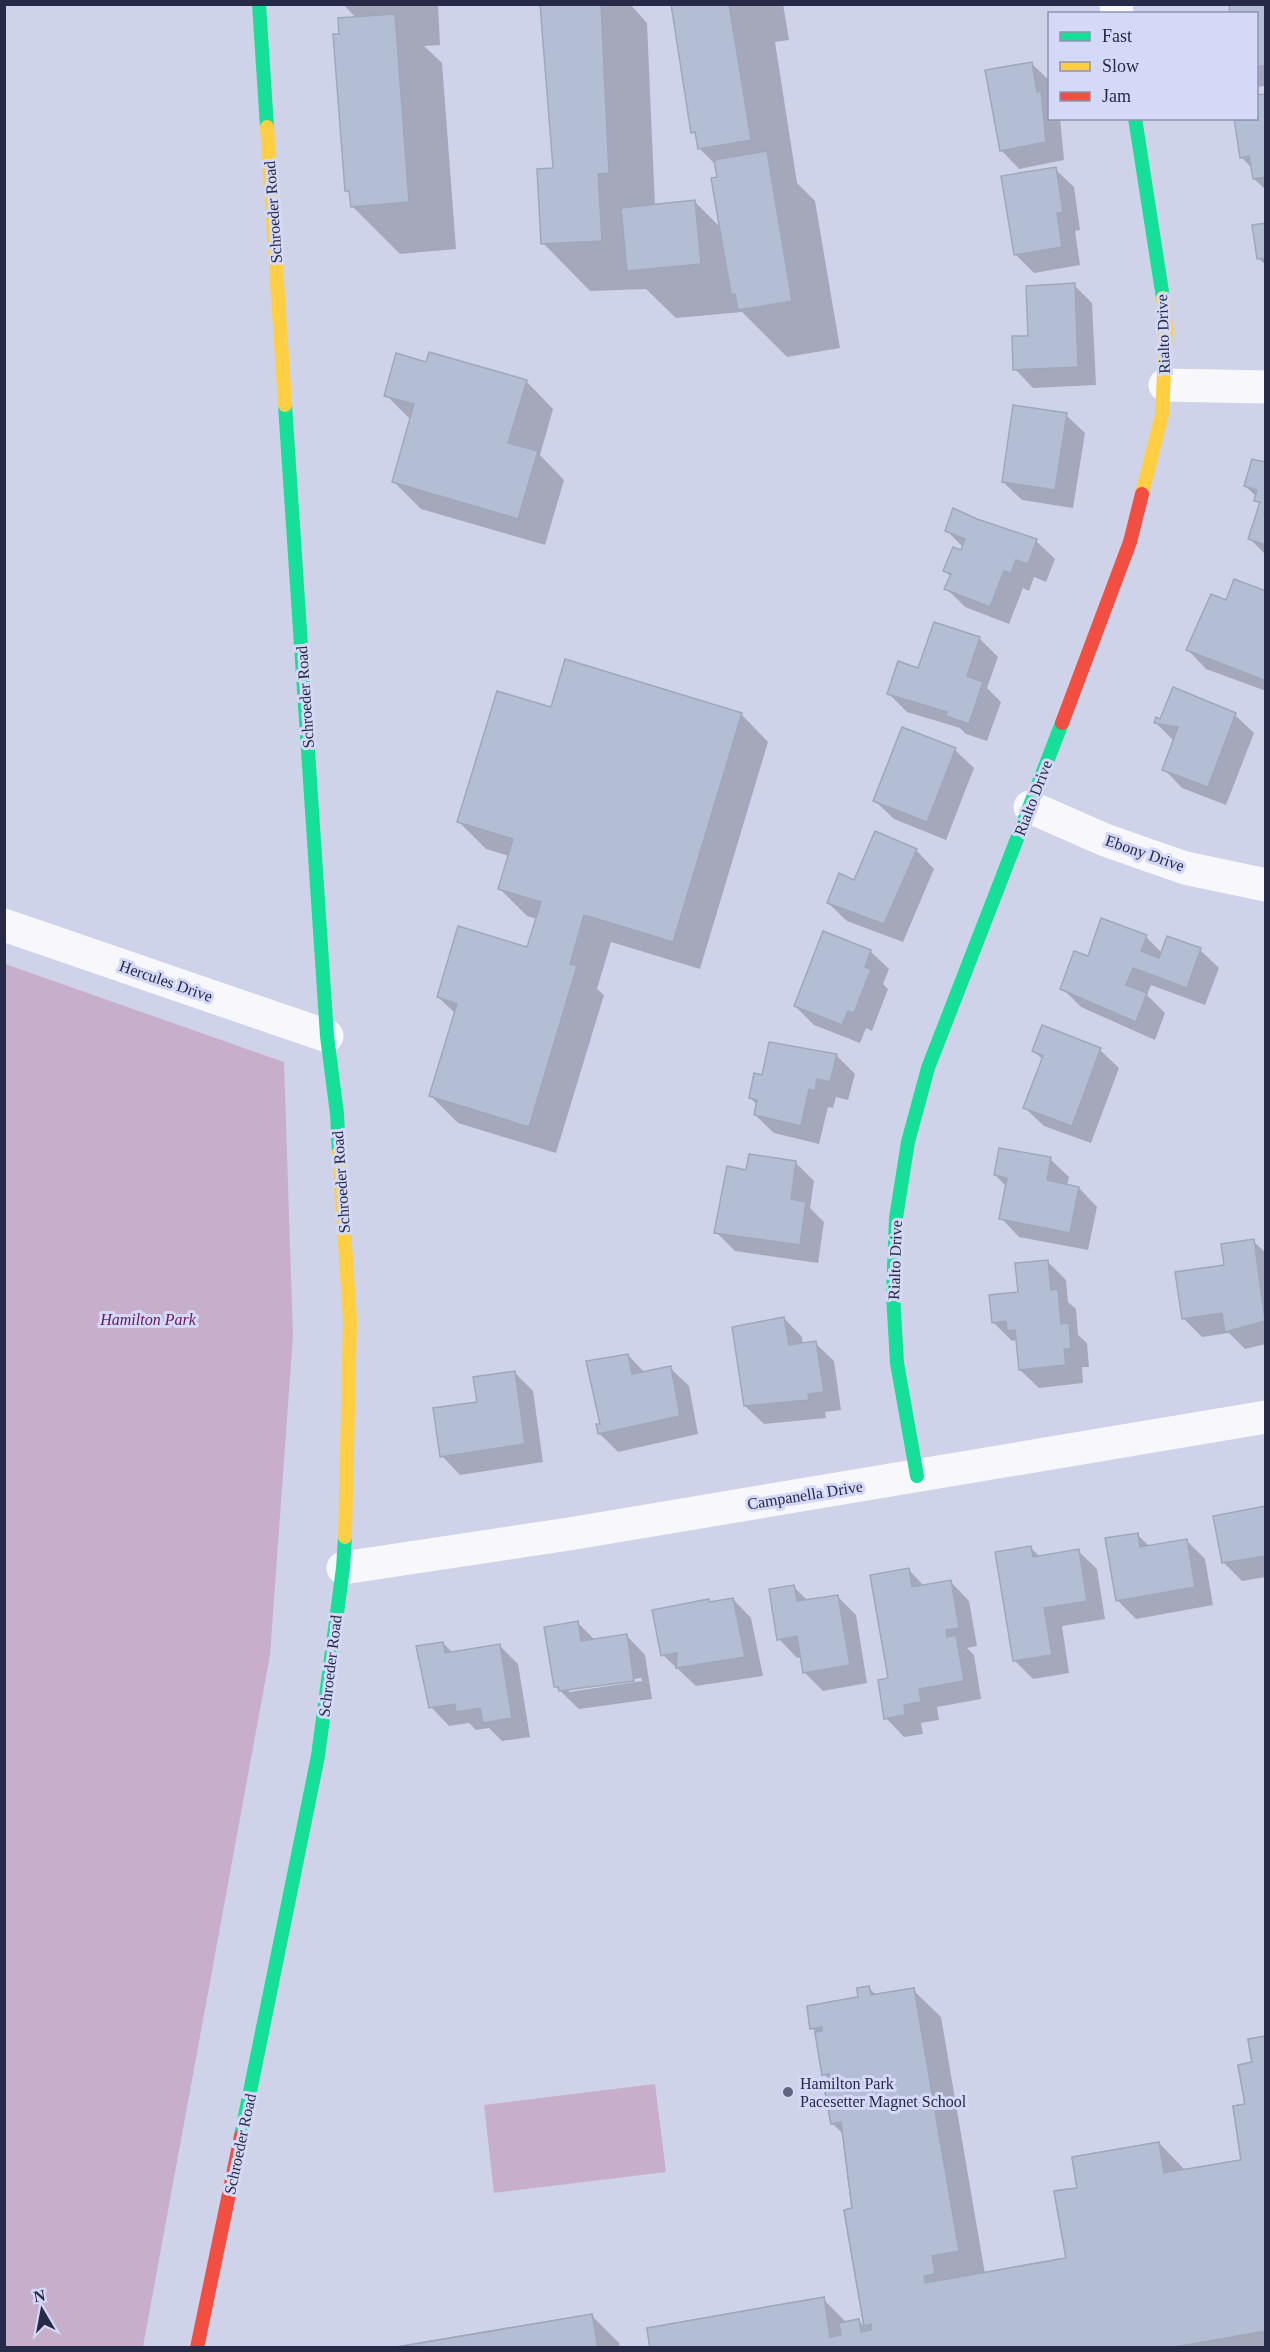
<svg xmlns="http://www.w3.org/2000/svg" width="1270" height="2352" font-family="Georgia,serif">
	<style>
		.green { fill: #c7afcc }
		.shadow { fill: #0003; fill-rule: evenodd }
		.building { fill: #b3bed4; stroke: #9ea8bd; stroke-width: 1.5 }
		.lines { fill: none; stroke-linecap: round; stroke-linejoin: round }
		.street { stroke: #f8f8fc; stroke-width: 33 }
		.fast { stroke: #16e098; stroke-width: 14 }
		.slow { stroke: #ffcf43; stroke-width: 14 }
		.jam { stroke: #f24e42; stroke-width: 14 }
		.poi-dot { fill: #61657f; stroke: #d3d9f6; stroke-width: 2 }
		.labels { text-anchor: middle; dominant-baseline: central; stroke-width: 6; stroke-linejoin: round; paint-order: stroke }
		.street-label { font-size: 16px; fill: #262a46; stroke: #d3d9f6 }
		.park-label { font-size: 16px; font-style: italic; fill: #6b155c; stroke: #d3d9f6 }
		.poi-label { font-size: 16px; fill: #262a46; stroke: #d3d9f6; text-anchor: start }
	</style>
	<rect width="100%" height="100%" fill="#cfd3ea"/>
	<!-- green -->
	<g class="green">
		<polygon points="5,964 284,1062 293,1336 270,1655 143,2347 5,2347"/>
		<polygon points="655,2084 666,2172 494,2193 484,2105"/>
	</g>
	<!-- shadow -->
	<g class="shadow">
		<polygon points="343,4 438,4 440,45 424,46 442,63 456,249 400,254 352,206 351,195 346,190 356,18"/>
		<polygon points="541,4 630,4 647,23 655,206 695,202 722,229 716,165 699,148 698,137 693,132 673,4 783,4 789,40 775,42 797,183 815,201 840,348 787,357 742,312 676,318 646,289 590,291 543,243 554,170"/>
		<polygon points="1266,4 1266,86 1256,87 1256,14"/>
		<polygon points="1031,63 1050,81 1050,118 1060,118 1064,160 1019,169 1001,150"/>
		<polygon points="1266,95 1266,190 1254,179 1253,169 1241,157"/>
		<polygon points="1055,169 1074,187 1080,230 1075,231 1080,265 1034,273 1015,254"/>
		<polygon points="1266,225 1266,265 1258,258"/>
		<polygon points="1074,285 1092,303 1096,385 1033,388 1015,369 1030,337"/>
		<polygon points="427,364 526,381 553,409 540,455 564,480 545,545 421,509 393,481 411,420 386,395"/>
		<polygon points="1066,415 1085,433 1073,508 1022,500 1003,482"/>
		<polygon points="1266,464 1266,555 1250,539 1260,505 1256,500 1257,497 1245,486"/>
		<polygon points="976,521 1036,541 1055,559 1046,582 1034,577 1029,591 1023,588 1009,624 965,607 946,588 951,577 945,571 963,547 947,531"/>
		<polygon points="1266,593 1266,691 1206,669 1188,650 1227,602"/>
		<polygon points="935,624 980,639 998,657 987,688 1001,702 987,741 966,734 960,728 907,712 888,693 919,670"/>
		<polygon points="1173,689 1235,715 1254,733 1226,805 1182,788 1164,769 1174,741 1156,723 1161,721"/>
		<polygon points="552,709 741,714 768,742 700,969 611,942 597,989 604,995 556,1153 458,1123 431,1096 456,1014 438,997 528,948 537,919 527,916 499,888 509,856 486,849 459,822"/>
		<polygon points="903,729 955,750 974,768 946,840 894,819 875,801"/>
		<polygon points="916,850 934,869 903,942 847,921 828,903 854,882"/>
		<polygon points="1146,937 1162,953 1168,938 1200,950 1219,968 1205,1005 1151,985 1147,995 1165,1013 1155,1040 1081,1007 1062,988 1089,958"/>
		<polygon points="870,951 889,969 883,984 888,989 872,1031 866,1028 860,1043 814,1025 795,1006"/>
		<polygon points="1100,1050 1119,1068 1091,1143 1044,1126 1025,1108 1043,1060 1034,1051"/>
		<polygon points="836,1055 855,1074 848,1100 836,1097 833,1108 828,1107 819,1144 774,1133 755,1115 758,1105 750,1098 763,1077"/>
		<polygon points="1050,1159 1069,1177 1067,1186 1079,1188 1097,1207 1088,1250 1019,1237 1001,1218 1007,1187 995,1175"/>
		<polygon points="795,1162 814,1181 810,1208 824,1222 818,1263 735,1251 716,1232 748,1171"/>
		<polygon points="1253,1241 1266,1253 1266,1344 1245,1349 1229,1333 1202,1337 1183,1318 1226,1266"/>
		<polygon points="1047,1261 1066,1280 1068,1302 1076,1309 1078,1335 1087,1343 1089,1367 1082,1367 1083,1383 1039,1388 1020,1370 1017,1340 1012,1341 993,1322"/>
		<polygon points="784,1318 802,1337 803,1345 815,1343 834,1361 841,1410 825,1412 826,1418 764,1424 745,1406"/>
		<polygon points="628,1355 645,1373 670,1368 689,1386 698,1434 618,1452 599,1433"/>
		<polygon points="514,1372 533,1391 543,1462 460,1475 442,1456 478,1404"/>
		<polygon points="1266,1508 1266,1577 1242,1581 1224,1563"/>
		<polygon points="1137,1534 1150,1547 1186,1540 1205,1559 1213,1605 1136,1619 1117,1600"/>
		<polygon points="1030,1547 1040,1557 1078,1551 1097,1569 1105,1619 1062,1626 1069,1673 1033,1679 1014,1660"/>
		<polygon points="909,1570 925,1587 951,1582 969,1601 977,1646 967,1648 974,1655 981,1699 937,1707 939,1720 921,1723 923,1734 904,1737 886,1718 890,1680"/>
		<polygon points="794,1587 808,1601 837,1596 856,1615 867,1683 823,1691 804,1672 802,1657 797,1658 779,1639"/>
		<polygon points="733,1599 751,1618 763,1676 696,1686 663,1655 708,1600 711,1604"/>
		<path d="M578 1623 595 1640 627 1636 645 1655 652 1699 579 1709 556 1687ZM641 1678 642 1681 569 1692V1688Z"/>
		<polygon points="443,1643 453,1653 500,1646 518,1664 530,1737 502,1741 489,1728 476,1730 469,1723 449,1726 431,1707"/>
		<polygon points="869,1988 877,1996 913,1990 941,2017 985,2274 1068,2259 1079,2189 1159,2143 1186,2171 1243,2161 1247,2105 1254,2063 1266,2037 1266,2348 652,2348 823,2299 847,2323 859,2321 866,2328 846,2211 854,2210 844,2135 832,2123 831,2081 824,2074 817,2033 812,2028 860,1999"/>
		<polygon points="591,2315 619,2343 620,2348 402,2348"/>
	</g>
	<!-- building -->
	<g class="building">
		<polygon points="540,4 601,4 609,173 598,174 602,241 541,244 537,169 553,168"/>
		<polygon points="671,4 729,4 751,140 698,149 695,132 691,133"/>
		<polygon points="1229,4 1266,4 1266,65 1256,67 1256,14 1230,14"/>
		<polygon points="395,14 409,202 351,207 349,191 345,191 333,34 339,34 338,18"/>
		<polygon points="1032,62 1037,92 1041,91 1046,142 1000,151 985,70"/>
		<polygon points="1266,94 1266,177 1253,179 1249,156 1240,158 1234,118 1256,118 1256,95"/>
		<polygon points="767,151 792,301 738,310 735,294 731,294 711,178 717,177 714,160"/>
		<polygon points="1056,167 1063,212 1057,213 1062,247 1014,255 1001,176"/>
		<polygon points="695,200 701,264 627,271 621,208"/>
		<polygon points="1266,223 1266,258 1257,259 1252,225"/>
		<polygon points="1075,283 1078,367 1013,370 1012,336 1028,336 1026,286"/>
		<polygon points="429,352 527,380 508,443 538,451 518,519 392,482 414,404 384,396 396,353 426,362"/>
		<polygon points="1013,405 1067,413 1055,490 1002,482"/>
		<polygon points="1252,459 1266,462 1266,545 1248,539 1260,502 1254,501 1257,490 1244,486"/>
		<polygon points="953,508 977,519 1037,539 1028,564 1016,560 1011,573 1004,571 990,607 944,589 951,574 943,571 953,547 961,550 965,539 945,531"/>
		<polygon points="1234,579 1266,591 1266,681 1186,650 1211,594 1226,600"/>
		<polygon points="934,622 980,637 967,676 983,682 969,724 946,716 947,712 887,694 898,661 918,668"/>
		<polygon points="565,659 742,713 673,942 584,915 570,964 577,966 529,1127 429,1096 457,1004 437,997 458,926 527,947 541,902 498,889 513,839 457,822 497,691 551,707"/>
		<polygon points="1173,687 1236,713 1208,787 1162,770 1178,727 1154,723 1156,717 1160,719"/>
		<polygon points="902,727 956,748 927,822 873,801"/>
		<polygon points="875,831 917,849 884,924 827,903 839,873 854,880"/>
		<polygon points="1101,918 1147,935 1141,951 1159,958 1167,936 1201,948 1187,988 1133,968 1126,985 1147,993 1136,1022 1060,989 1074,951 1088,956"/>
		<polygon points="823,931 871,950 865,967 871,969 854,1013 848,1011 842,1025 794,1006"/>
		<polygon points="1042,1025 1101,1048 1072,1126 1023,1108 1043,1056 1032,1051"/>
		<polygon points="769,1042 837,1054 830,1082 817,1079 815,1091 809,1089 801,1126 754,1115 757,1100 749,1098 754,1073 762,1075"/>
		<polygon points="999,1148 1051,1157 1047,1180 1079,1187 1070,1233 999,1219 1007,1178 994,1175"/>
		<polygon points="749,1154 796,1161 791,1199 806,1202 800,1245 714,1233 727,1166 746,1170"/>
		<polygon points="1254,1239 1265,1321 1225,1332 1222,1313 1182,1319 1175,1272 1224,1265 1221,1244"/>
		<polygon points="1048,1260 1051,1290 1058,1289 1061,1324 1069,1323 1071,1349 1064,1349 1066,1365 1019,1370 1015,1330 1007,1331 1006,1321 992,1323 989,1295 1018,1292 1015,1263"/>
		<polygon points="784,1317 789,1345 816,1341 824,1392 808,1394 809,1400 744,1406 732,1327"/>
		<polygon points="628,1354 632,1374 671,1366 680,1416 598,1434 596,1424 600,1424 586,1361"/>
		<polygon points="515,1371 525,1444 440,1457 433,1408 477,1402 473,1377"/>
		<polygon points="1266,1506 1266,1556 1222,1563 1213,1516"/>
		<polygon points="1138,1533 1140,1547 1187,1539 1195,1587 1116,1601 1105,1538"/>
		<polygon points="1031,1546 1033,1557 1079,1549 1087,1601 1044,1608 1052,1655 1013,1661 995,1552"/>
		<polygon points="909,1568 912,1587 951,1580 959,1628 946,1630 947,1637 956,1635 964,1681 919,1689 921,1702 904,1705 905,1715 884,1719 878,1680 888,1678 870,1575"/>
		<polygon points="794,1585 797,1601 838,1595 850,1665 803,1673 797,1636 777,1640 769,1589"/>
		<polygon points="733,1598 745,1657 676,1668 677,1653 661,1656 652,1610 709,1599 709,1602"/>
		<polygon points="578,1621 581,1641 627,1634 634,1681 559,1691 558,1687 554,1687 544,1627"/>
		<polygon points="443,1642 445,1653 500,1644 512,1718 483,1723 480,1708 456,1712 455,1704 429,1708 416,1646"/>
		<polygon points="869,1986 871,1995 914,1988 959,2251 932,2256 935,2274 924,2276 925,2283 1066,2258 1054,2191 1077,2188 1072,2157 1159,2142 1164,2173 1241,2160 1233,2106 1245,2104 1238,2065 1252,2062 1248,2039 1266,2036 1266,2331 1169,2348 650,2348 647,2328 824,2297 830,2337 841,2335 839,2323 859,2319 861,2332 871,2330 871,2324 864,2326 844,2210 852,2208 841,2122 831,2124 823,2081 830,2080 829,2074 822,2075 815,2032 822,2031 822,2027 810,2029 807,2006 858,1997 857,1988"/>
		<polygon points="869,1986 871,1995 914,1988 959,2251 932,2256 935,2274 924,2276 925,2283 1066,2258 1054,2191 1077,2188 1072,2157 1159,2142 1164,2173 1241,2160 1233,2106 1245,2104 1238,2065 1252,2062 1248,2039 1266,2036 1266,2331 1169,2348 650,2348 647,2328 824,2297 830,2337 841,2335 839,2323 859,2319 861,2332 871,2330 871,2324 864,2326 844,2210 852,2208 841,2122 831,2124 823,2081 830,2080 829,2074 822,2075 815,2032 822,2031 822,2027 810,2029 807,2006 858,1997 857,1988"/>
		<polygon points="592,2314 598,2348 397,2347"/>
		<polygon points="592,2314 598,2348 397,2347"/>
	</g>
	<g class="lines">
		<!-- street -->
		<g class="street">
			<polyline points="1116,4 1117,14"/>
			<polyline points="1165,385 1266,387"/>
			<polyline points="1030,807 1105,840 1185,868 1266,885"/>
			<polyline points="4,925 327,1036"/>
			<polyline points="343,1568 569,1534 1266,1417"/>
		</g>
		<!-- fast -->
		<g class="fast">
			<polyline points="259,4 267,127"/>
			<polyline points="1135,118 1163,298"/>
			<polyline points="285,405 327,1036 337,1114 339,1152"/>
			<polyline points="917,1476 897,1363 893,1294 896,1218 908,1142 928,1068 1062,723"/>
			<polyline points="241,2136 318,1756 343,1568 345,1537"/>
		</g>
		<!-- slow -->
		<g class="slow">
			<polyline points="267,127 285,405"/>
			<polyline points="1142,494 1162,415 1166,328 1163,298"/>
			<polyline points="339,1152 350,1320 345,1537"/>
		</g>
		<!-- jam -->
		<g class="jam">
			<polyline points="1062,723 1130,542 1142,494"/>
			<polyline points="197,2348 241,2136"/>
		</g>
	</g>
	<!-- markers -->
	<circle class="poi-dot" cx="788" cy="2092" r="6"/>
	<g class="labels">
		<!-- street labels -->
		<g class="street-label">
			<text transform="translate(273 212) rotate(-94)">Schroeder Road</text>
			<text transform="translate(1163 334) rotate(-92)">Rialto Drive</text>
			<text transform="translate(305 697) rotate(-94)">Schroeder Road</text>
			<text transform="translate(1033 798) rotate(-69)">Rialto Drive</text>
			<text transform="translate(1145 853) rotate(19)">Ebony Drive</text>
			<text transform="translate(166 981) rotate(19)">Hercules Drive</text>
			<text transform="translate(341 1182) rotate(-94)">Schroeder Road</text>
			<text transform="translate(895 1260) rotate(-88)">Rialto Drive</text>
			<text transform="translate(805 1495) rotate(-9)">Campanella Drive</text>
			<text transform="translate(330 1666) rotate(-83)">Schroeder Road</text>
			<text transform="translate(240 2144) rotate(-78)">Schroeder Road</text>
		</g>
		<!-- park labels -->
		<g class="park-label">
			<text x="148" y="1319">Hamilton Park</text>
		</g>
		<!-- poi labels -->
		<g class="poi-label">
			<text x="800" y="2083">Hamilton Park<tspan x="800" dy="18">Pacesetter Magnet School</tspan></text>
		</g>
	</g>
	<!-- border -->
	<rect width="1270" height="2352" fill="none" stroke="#262a46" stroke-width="12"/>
	<!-- legend -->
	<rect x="1048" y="12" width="210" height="108" fill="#d3d9f6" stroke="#8e93b0" stroke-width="1.5"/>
	<rect x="1060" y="32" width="30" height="9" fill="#16e098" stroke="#8e93b0" stroke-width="1.5"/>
	<text x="1102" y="42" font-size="18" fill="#262a46">Fast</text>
	<rect x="1060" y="62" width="30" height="9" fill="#ffcf43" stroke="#8e93b0" stroke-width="1.5"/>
	<text x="1102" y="72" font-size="18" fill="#262a46">Slow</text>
	<rect x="1060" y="92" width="30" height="9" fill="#f24e42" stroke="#8e93b0" stroke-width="1.5"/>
	<text x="1102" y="102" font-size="18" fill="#262a46">Jam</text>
	<!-- north arrow -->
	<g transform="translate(42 2310) rotate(350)" stroke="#d3d9f6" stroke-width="4.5" paint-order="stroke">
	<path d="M0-4.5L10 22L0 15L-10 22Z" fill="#262a46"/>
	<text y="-9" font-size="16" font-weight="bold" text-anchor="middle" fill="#262a46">N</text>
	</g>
</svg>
